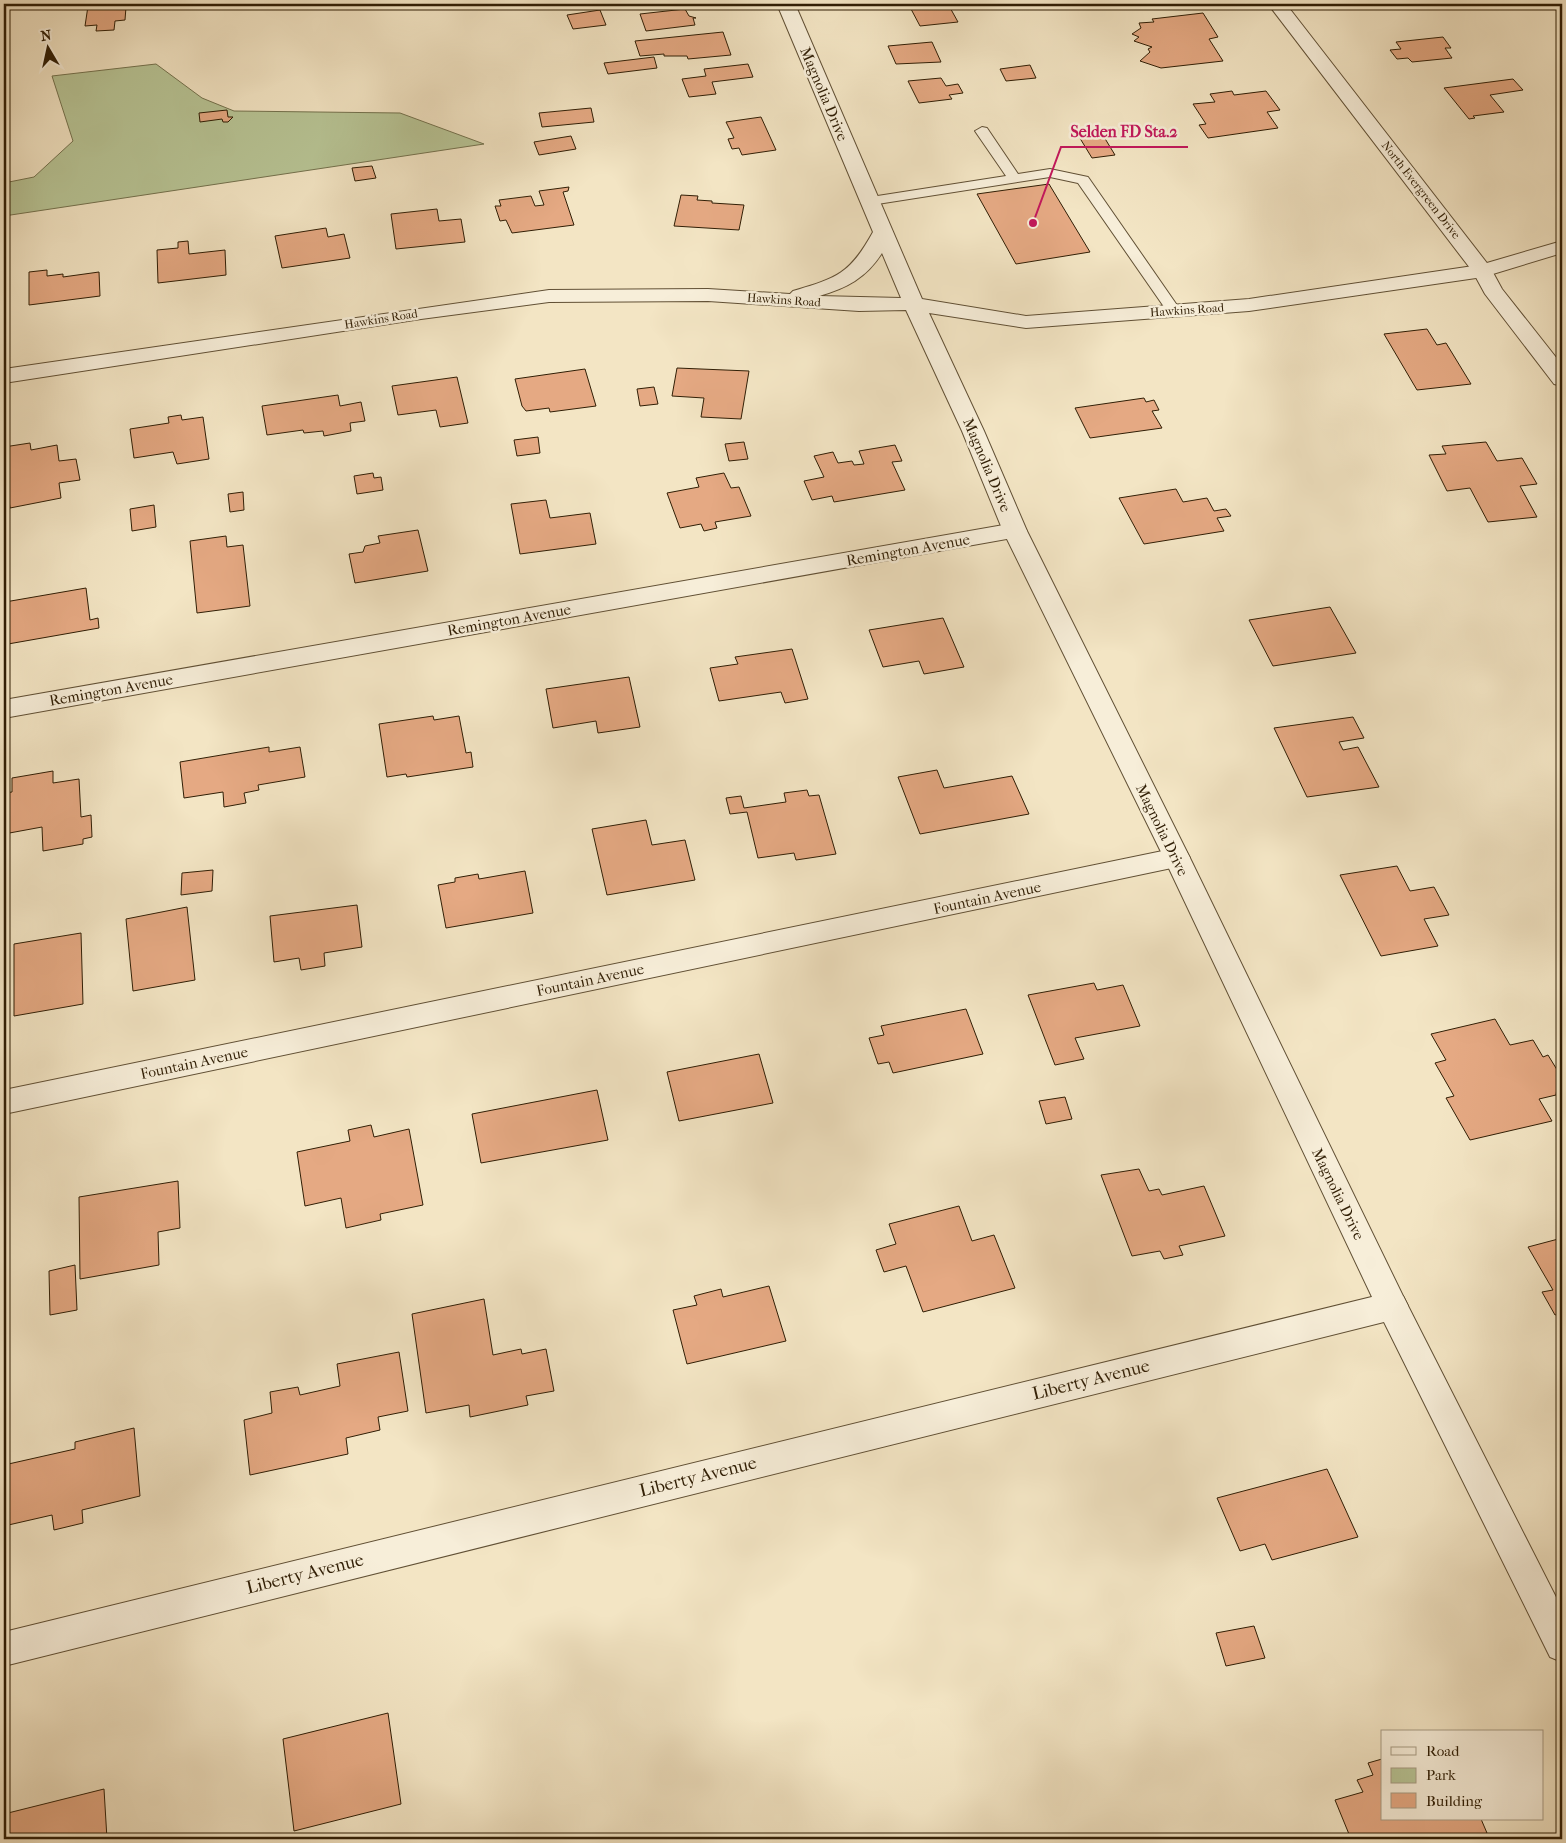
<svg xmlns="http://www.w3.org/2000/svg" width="1566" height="1843" font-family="'IM FELL French Canon',serif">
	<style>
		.green { fill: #b8c596; stroke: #74724e }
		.building { fill: #e5a983; stroke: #301e05 }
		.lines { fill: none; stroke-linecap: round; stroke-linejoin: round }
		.service-casing { stroke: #615035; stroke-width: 2 }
		.minor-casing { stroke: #615035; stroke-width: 2 }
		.tertiary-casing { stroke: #615035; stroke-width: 2 }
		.service { fill: #f7eed9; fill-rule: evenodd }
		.minor { fill: #f7eed9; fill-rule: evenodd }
		.tertiary { fill: #f7eed9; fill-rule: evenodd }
		.labels { text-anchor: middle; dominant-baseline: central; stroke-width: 5; stroke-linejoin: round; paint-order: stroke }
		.far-street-label { font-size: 12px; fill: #301e05; stroke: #f7eed9 }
		.street-label { font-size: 15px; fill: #301e05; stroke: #f7eed9 }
		.near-street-label { font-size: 18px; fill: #301e05; stroke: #f7eed9 }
		.leader { fill: none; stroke: #c2185b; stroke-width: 2 }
		.callout-dot { fill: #c2185b; stroke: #f7eed9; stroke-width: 2 }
		.callout-label { font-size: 16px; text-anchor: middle; font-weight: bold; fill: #c2185b; stroke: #f7eed9; stroke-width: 5; stroke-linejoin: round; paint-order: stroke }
	</style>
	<rect width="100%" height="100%" fill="#f3e5c4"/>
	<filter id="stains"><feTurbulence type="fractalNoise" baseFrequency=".004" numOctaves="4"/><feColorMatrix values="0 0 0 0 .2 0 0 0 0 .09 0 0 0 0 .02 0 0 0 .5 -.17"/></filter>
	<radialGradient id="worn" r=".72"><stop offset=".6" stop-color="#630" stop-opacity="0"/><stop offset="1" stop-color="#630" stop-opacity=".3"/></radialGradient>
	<!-- green -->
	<polygon class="green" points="156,64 202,98 234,111 400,113 484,144 4,216 4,183 34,177 73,141 52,76"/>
	<!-- building -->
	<g class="building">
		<polygon points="115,4 114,8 126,7 125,20 115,21 114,30 96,31 97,25 85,26 88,6"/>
		<polygon points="902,4 948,4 958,22 920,26 911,9 905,9"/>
		<polygon points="685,9 689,16 696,18 693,18 695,25 646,31 640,14"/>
		<polygon points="600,10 606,25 573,29 567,15"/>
		<polygon points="1203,13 1218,37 1209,39 1223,61 1161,68 1140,61 1150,52 1148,49 1152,47 1134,41 1139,37 1132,34 1141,28 1139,23 1154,22 1152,19"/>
		<polygon points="723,32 731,55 688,59 687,56 664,56 664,54 640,56 635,41"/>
		<polygon points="1443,37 1451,48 1445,48 1452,58 1412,62 1408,58 1397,59 1390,50 1401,49 1396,42"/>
		<polygon points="932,42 941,62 896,64 888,46"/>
		<polygon points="654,57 657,68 608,74 604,63"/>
		<polygon points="748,64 753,77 712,82 716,94 689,97 682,79 706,76 704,69"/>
		<polygon points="1030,65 1036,78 1006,81 1000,69"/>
		<polygon points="941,78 946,86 958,84 963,93 949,95 952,99 919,103 908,81"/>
		<polygon points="1513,79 1523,90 1490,95 1504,112 1473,116 1475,118 1469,119 1444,88"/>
		<polygon points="1232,91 1234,95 1266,91 1280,110 1267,112 1278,128 1208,138 1199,125 1206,124 1193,104 1215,102 1210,94"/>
		<polygon points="591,108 594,122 542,127 539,113"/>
		<polygon points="227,110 228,117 233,117 228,122 223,122 222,119 200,122 199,113"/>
		<polygon points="761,117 776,150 742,155 739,148 732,149 728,139 734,138 726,122"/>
		<polygon points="1101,132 1115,155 1092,158 1078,135"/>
		<polygon points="571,136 576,149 539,155 534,142"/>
		<polygon points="372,166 376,178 355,181 352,168"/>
		<polygon points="1049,184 1090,252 1016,264 977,194"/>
		<polygon points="569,187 568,191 563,192 574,225 512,233 506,220 500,221 495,206 501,206 499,200 531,196 535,206 544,205 539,191"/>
		<polygon points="681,195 698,196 697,200 712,201 712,203 744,205 739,230 674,226"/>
		<polygon points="437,209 439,221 461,219 465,242 396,249 391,214"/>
		<polygon points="326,228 328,237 344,234 350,258 282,268 275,236"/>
		<polygon points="188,241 189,254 225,250 226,275 158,283 157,250 178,248 178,242"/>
		<polygon points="47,270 47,276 63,274 63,277 99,272 100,296 29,305 29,272"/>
		<polygon points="1427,329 1437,345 1446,343 1471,384 1417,390 1384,334"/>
		<polygon points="677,368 749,371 741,419 701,417 704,398 672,396"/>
		<polygon points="585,369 596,406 550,412 549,408 526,411 522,406 515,379"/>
		<polygon points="457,377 468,423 440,427 436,410 398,415 392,386"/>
		<polygon points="654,387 658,404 640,406 637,389"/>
		<polygon points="338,395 340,406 361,402 365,421 350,423 351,431 324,436 323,431 304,433 303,430 267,435 262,406"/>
		<polygon points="1144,398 1146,402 1154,400 1159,410 1152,411 1162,428 1090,438 1075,408"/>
		<polygon points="181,415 182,420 203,417 209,459 177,464 173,452 134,458 130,429 169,423 168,417"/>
		<polygon points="538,437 540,453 517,456 514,440"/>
		<polygon points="744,442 748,459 729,461 725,444"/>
		<polygon points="1486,442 1497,461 1522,458 1537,484 1520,486 1537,517 1488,522 1470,488 1447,491 1429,455 1446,454 1442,446"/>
		<polygon points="30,443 31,450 57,445 59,461 76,459 80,480 59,483 61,498 10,508 6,477 4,478 4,447"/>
		<polygon points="895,445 902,461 892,462 905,490 834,502 832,496 812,500 804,481 824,477 814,456 833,452 838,463 852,461 854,465 864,464 859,451"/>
		<polygon points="373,473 374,478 381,477 383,490 357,494 354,476"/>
		<polygon points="724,473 731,488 739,487 751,516 715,522 717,528 704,531 701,524 680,528 667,493 699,487 696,478"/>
		<polygon points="1176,489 1183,502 1207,498 1214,511 1226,509 1231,516 1217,518 1224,531 1144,544 1119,498"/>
		<polygon points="243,492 244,510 230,512 228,494"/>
		<polygon points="546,500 550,518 590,513 596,544 520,554 511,504"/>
		<polygon points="154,505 156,527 132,531 130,509"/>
		<polygon points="418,530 428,571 355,583 349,554 363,552 365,546 380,543 378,536"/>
		<polygon points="226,536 227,547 243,545 250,606 197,613 190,541"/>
		<polygon points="86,588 90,620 98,618 99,628 8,644 5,602"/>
		<polygon points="1330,607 1356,653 1273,666 1249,620"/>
		<polygon points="943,618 964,667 924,674 919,661 883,667 869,630"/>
		<polygon points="792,649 808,699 785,703 781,692 719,701 710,668 738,664 735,657"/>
		<polygon points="629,677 640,727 598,733 596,721 553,728 546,689"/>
		<polygon points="433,716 434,720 459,716 466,753 471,752 473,767 407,777 406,774 387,777 379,724"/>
		<polygon points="1353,717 1364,738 1339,742 1343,750 1358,747 1379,787 1307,797 1274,728"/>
		<polygon points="269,747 269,752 300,747 305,777 258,785 259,790 244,793 246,803 224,807 223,792 184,798 180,762"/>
		<polygon points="937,770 944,788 1012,776 1029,814 920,834 898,777"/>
		<polygon points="53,771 53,783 79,779 81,817 91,815 92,837 83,839 83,844 43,851 42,827 4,834 4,793 12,792 12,778"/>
		<polygon points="807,790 809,796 819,795 836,854 796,860 794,853 758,858 747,812 730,814 726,798 741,796 744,808 786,802 784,793"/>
		<polygon points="646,820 652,845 685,840 695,880 607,895 592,829"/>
		<polygon points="1397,866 1410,891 1434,887 1449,915 1424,919 1438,946 1381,956 1340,875"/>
		<polygon points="213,870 212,891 181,895 182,873"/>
		<polygon points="525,871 533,913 446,928 438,885 455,882 455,878 478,874 479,879"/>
		<polygon points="357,905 362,947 324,953 325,966 301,970 299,958 274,962 270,916"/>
		<polygon points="187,907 195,980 133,991 126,919"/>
		<polygon points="81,933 83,1004 14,1016 14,944"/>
		<polygon points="1094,983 1097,990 1123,985 1140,1026 1075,1038 1084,1059 1055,1065 1028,995"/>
		<polygon points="966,1009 983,1054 893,1073 889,1062 878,1064 869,1038 884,1035 881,1026"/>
		<polygon points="1495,1019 1510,1045 1533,1040 1543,1057 1548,1055 1559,1073 1556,1095 1539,1099 1552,1121 1470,1140 1446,1098 1454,1096 1435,1063 1446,1060 1431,1034"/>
		<polygon points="759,1054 773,1103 679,1121 667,1072"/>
		<polygon points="597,1090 608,1140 481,1163 472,1114"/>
		<polygon points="1065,1097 1072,1119 1046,1124 1039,1101"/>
		<polygon points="371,1125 374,1137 409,1129 423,1205 380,1214 381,1220 346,1228 341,1198 305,1206 297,1152 350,1141 348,1130"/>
		<polygon points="1139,1169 1149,1191 1159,1189 1162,1195 1204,1186 1225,1236 1179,1246 1183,1255 1164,1259 1160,1251 1132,1256 1101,1175"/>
		<polygon points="178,1181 180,1228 158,1232 159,1265 80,1279 79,1197"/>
		<polygon points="959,1206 972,1241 994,1235 1015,1288 923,1312 906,1266 884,1272 876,1250 896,1244 889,1224"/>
		<polygon points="1562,1238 1562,1313 1555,1315 1542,1292 1553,1290 1528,1247"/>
		<polygon points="75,1265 77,1310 50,1315 49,1271"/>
		<polygon points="769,1286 786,1341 687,1364 673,1310 697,1305 694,1296 721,1289 723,1297"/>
		<polygon points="484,1299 493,1355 521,1349 522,1354 546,1349 554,1391 526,1396 528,1405 470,1417 469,1405 426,1413 412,1314"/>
		<polygon points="399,1352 408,1411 378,1417 380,1430 346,1438 348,1454 250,1475 244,1420 272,1413 270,1392 298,1387 300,1395 340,1386 337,1364"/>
		<polygon points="134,1428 140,1496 82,1510 83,1523 54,1530 52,1515 4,1526 4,1465 75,1449 75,1442"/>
		<polygon points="1327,1469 1358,1537 1272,1560 1265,1544 1240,1551 1217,1498"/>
		<polygon points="1254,1626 1265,1658 1226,1666 1216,1633"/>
		<polygon points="388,1713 401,1804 294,1831 283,1739"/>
		<polygon points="1382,1759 1382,1819 1481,1819 1487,1833 1468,1839 1351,1839 1335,1800 1363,1792 1357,1780 1373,1775 1368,1763"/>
		<polygon points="104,1789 107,1839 4,1839 4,1814"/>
	</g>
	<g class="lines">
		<!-- service casing -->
		<g class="service-casing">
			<polygon id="service" points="982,127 987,128 1018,174 1050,169 1088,177 1181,311 1179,314 1169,314 1078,183 1050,177 871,205 864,201 871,197 1006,176 975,131"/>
		</g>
		<!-- minor casing -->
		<g class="minor-casing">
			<g id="minor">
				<polygon points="1268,4 1286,4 1490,267 1502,289 1562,365 1562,386 1554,384 1485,294 1473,272"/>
				<polygon points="1015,523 1023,526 1027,531 1023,536 4,718 4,700"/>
				<polygon points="1177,848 1186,851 1190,858 1186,865 4,1114 4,1090"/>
				<polygon points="1392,1292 1403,1296 1408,1306 1403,1316 1392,1320 4,1666 4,1632"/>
			</g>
		</g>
		<!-- tertiary casing -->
		<g class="tertiary-casing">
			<path id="tertiary" d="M777 4H795L922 299 1026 316 1249 299 1480 265 1562 241V253L1483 277 1249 311 1026 328 929 313 984 431 1027 531 1190 858 1403 1296 1562 1609V1662L1550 1657 1381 1316 1164 858 1003 531 962 431 906 310 859 311 708 301 549 302 421 319 4 383V369L549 290 708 289 790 294 793 291C837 278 850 274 873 232ZM882 253 901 298 819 296C847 288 866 278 882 253Z"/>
		</g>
		<!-- service -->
		<use href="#service" class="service"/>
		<!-- minor -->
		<use href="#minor" class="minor"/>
		<!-- tertiary -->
		<use href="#tertiary" class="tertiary"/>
	</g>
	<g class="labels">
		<!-- far-street labels -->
		<g class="far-street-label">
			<text transform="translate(1421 190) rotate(52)">North Evergreen Drive</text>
			<text transform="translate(784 300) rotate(4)">Hawkins Road</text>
			<text transform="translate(1187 310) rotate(-4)">Hawkins Road</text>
			<text transform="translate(381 319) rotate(-9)">Hawkins Road</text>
		</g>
		<!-- street labels -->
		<g class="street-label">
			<text transform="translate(824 94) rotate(67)">Magnolia Drive</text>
			<text transform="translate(987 465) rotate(67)">Magnolia Drive</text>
			<text transform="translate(908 550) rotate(-10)">Remington Avenue</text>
			<text transform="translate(509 620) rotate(-10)">Remington Avenue</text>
			<text transform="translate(111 690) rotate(-10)">Remington Avenue</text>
			<text transform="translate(1162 830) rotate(64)">Magnolia Drive</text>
			<text transform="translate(987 898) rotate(-12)">Fountain Avenue</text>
			<text transform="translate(590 980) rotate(-12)">Fountain Avenue</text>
			<text transform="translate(194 1063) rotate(-12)">Fountain Avenue</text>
			<text transform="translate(1338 1194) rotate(64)">Magnolia Drive</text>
		</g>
		<!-- near-street labels -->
		<g class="near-street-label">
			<text transform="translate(1091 1380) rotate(-14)">Liberty Avenue</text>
			<text transform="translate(698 1477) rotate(-14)">Liberty Avenue</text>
			<text transform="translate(305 1574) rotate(-14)">Liberty Avenue</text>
		</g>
	</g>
	<!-- callouts -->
	<path class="leader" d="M1033 223L1061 147H1188"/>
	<circle class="callout-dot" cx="1033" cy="223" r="5"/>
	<g class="callout-label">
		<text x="1124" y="137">Selden FD Sta.2</text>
	</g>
	<!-- margin -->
	<rect width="1566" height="1843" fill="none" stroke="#f3e5c4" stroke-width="20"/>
	<rect x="5" y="5" width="1556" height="1833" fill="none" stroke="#301e05" stroke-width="2.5"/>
	<rect x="10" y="10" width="1546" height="1823" fill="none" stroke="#301e05"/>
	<!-- legend -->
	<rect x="1381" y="1730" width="162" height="90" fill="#f7eed9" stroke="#a79b84"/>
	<rect x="1391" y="1747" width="25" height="8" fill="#f7eed9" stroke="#a79b84"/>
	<text x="1426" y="1756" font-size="15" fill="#301e05">Road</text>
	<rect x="1391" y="1768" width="25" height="15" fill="#b8c596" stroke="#a79b84"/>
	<text x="1426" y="1780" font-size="15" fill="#301e05">Park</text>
	<rect x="1391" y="1793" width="25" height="15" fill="#e5a983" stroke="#a79b84"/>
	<text x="1426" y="1806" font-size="15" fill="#301e05">Building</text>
	<!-- north arrow -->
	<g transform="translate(48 48) rotate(351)" stroke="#f7eed9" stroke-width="4" paint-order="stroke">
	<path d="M0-4L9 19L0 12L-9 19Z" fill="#301e05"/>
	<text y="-8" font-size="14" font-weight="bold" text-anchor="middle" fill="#301e05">N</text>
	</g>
	<rect width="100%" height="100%" filter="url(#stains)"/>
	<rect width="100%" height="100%" fill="url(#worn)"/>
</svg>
